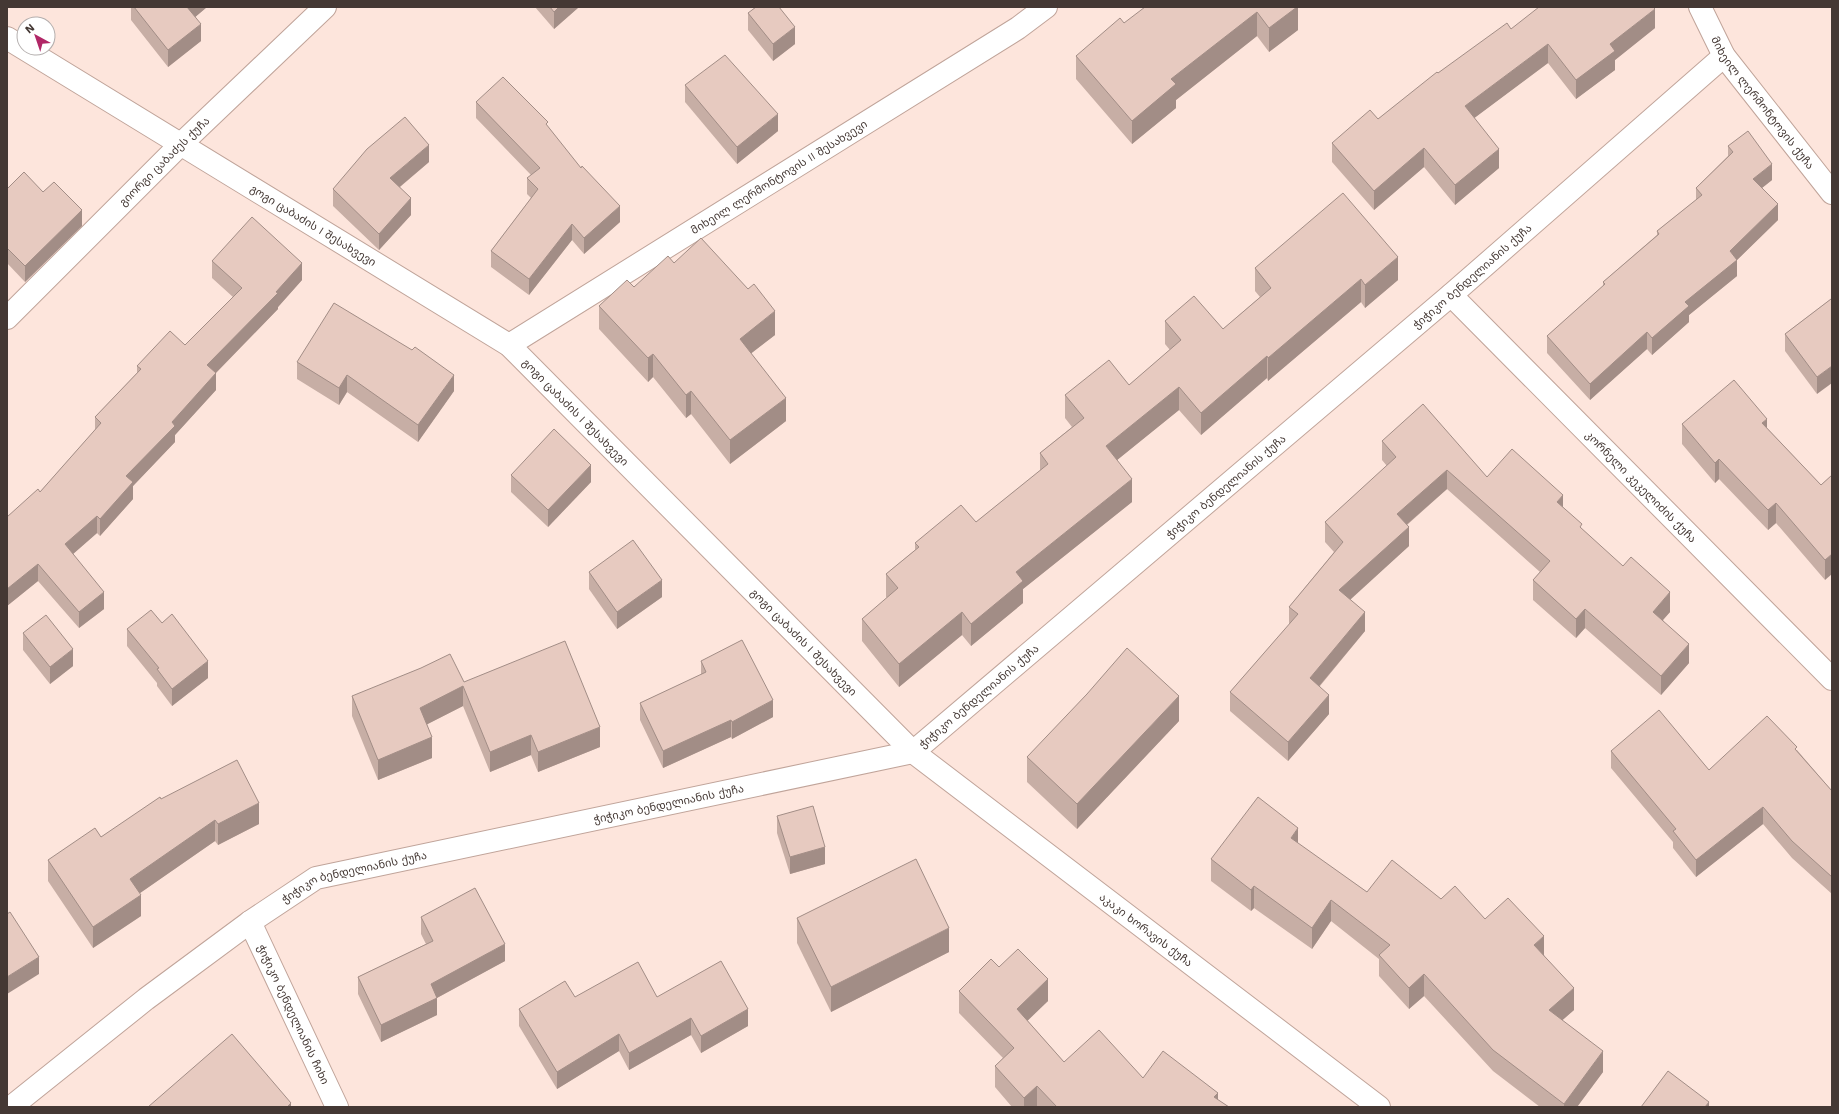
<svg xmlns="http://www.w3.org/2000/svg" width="1839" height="1114" font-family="'Work Sans','Noto Sans Georgian',sans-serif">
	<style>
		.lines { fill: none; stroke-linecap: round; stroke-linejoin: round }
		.minor-casing { stroke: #c0a49a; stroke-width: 24 }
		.minor { stroke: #fff; stroke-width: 22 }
		.wall { fill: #c7aea5 }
		.shaded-wall { fill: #a28d86 }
		.building { fill: #e7cac0; stroke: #a28d86 }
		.labels { text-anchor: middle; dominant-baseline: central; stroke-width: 3; stroke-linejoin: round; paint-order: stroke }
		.street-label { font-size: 11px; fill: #443834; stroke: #fff }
	</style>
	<rect width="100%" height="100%" fill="#fde5dc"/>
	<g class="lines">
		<!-- minor casing -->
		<g class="minor-casing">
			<g id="minor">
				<path id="s1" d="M1700 7 1724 56 1832 193"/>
				<path id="s2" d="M7 38 509 345 913 752 1379 1107"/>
				<path id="s3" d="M1451 295 1832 679"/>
				<path id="s4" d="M7 318 180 145 325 7"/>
				<path id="s5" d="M509 345 1018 28 1046 7"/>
				<path id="s6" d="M250 922 337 1107"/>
				<path id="s7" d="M11 1107 146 999 250 922 316 878 913 752 1451 295 1724 56"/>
			</g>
		</g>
		<!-- minor -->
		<use href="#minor" class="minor"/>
	</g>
	<!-- wall -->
	<g class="wall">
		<polygon points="131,7 207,7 195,17 201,41 168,67 131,20"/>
		<polygon points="535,7 579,7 554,29"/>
		<polygon points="1298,7 1298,30 1269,52 1257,36 1176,100 1176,108 1132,144 1076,79 1076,56 1124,23"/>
		<polygon points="748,13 795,44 773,61 748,30"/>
		<polygon points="1655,28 1615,60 1615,70 1576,99 1548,63 1474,118 1499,168 1455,205 1424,167 1374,210 1332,162 1332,143 1378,119 1438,73 1511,29"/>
		<polygon points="685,85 778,131 737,164 685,102"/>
		<polygon points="476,102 548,127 620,222 584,254 572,240 529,295 491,267 491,251 531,198 527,194 527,178 531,175 476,118"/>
		<polygon points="1728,146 1772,180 1762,188 1778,220 1737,260 1737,276 1689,315 1689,322 1652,355 1647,349 1590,400 1547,353 1547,336 1603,286 1603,282 1657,235 1657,231 1696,200 1696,188 1728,156"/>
		<polygon points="429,162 400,187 411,215 379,250 333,206 333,189"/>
		<polygon points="7,189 43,192 82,226 25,282 7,263"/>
		<polygon points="212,261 302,280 278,307 278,309 216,373 216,390 175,435 175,442 133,486 133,499 100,536 97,533 73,554 104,609 79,628 38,581 7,606 7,517 40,492 95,430 95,417 137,373 137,366 185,345 233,297 212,278"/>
		<polygon points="674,263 775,335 751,353 786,421 730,464 691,414 686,418 653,377 648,382 599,329 599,306 634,287"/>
		<polygon points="1255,268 1398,280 1365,308 1361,302 1268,381 1267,378 1201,435 1179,410 1117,460 1132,502 1023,589 1023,603 971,646 962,635 899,687 862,641 862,619 887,598 886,597 886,574 915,550 915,543 976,522 1040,471 1040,453 1072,427 1065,418 1065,395 1129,385 1170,350 1165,344 1165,321 1223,329 1260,297 1255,291"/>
		<polygon points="1831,299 1817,394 1785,351 1785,334"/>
		<polygon points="297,362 454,391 418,442 347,392 339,405 297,379"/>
		<polygon points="1682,424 1767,428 1821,485 1832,475 1825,580 1776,523 1768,530 1719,479 1715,483 1682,444"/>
		<polygon points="1382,441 1487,477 1563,507 1582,529 1670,612 1663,620 1689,663 1661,695 1585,628 1576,638 1533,600 1533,580 1540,572 1447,489 1407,525 1409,546 1350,599 1365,631 1320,686 1329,714 1288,761 1230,711 1230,692 1289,625 1289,607 1334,552 1325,542 1325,522 1387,466 1382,460"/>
		<polygon points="511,475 591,482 548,527 511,492"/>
		<polygon points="589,572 662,597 617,629 589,589"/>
		<polygon points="162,623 208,678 172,706 157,686 157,683 127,646 127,629"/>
		<polygon points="23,633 73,666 50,684 23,650"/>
		<polygon points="701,661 773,717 732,739 731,737 663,768 640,720 640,703 701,675"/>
		<polygon points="464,682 600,747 538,772 531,755 490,772 463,706 427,724 432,758 378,780 352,716 352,696"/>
		<polygon points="1179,721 1077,829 1027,782 1027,757"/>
		<polygon points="1797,750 1832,791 1832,894 1792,858 1763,824 1696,877 1673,848 1673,842 1611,768 1611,751 1709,770"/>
		<polygon points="161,799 259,824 218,845 215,841 140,893 141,916 93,948 48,881 48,860 101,837"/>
		<polygon points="777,816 825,864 790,874 777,833"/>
		<polygon points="1298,844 1367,892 1441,899 1485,919 1544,955 1574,1010 1562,1020 1603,1072 1577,1107 1540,1107 1493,1071 1424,996 1409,1009 1379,976 1379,959 1331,921 1312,949 1254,908 1251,911 1211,881 1211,859"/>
		<polygon points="421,917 505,961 437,998 437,1015 381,1042 358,994 358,977 426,944 421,934"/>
		<polygon points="797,918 949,952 831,1012 797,943"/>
		<polygon points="999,967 1048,1001 1027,1020 1064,1062 1143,1078 1218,1100 1229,1107 1012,1107 995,1087 995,1066 1003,1058 959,1013 959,991"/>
		<polygon points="575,997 657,997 748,1026 701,1053 691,1035 629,1070 619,1051 557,1089 519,1026 519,1009"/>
	</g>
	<!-- shaded-wall -->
	<g class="shaded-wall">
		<polygon points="187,7 207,7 187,24"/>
		<polygon points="559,7 579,7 554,29 554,12"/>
		<polygon points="1297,7 1298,7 1298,30 1269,52 1269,28"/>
		<polygon points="1655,9 1655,28 1615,60 1615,70 1576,99 1576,80 1610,44"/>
		<polygon points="1257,12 1257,36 1176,100 1176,108 1132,144 1132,121 1171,79"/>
		<polygon points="201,24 201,41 168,67 168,50"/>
		<polygon points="795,27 795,44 773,61 773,44"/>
		<polygon points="1548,44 1548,63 1465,125 1465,106"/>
		<polygon points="778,114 778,131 737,164 737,147"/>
		<polygon points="429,145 429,162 390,195 390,178"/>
		<polygon points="1424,148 1424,167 1374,210 1374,191"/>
		<polygon points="1499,149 1499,168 1455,205 1455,185"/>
		<polygon points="1772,164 1772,180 1753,195 1753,179"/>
		<polygon points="411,198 411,215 379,250 379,234"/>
		<polygon points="1778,204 1778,220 1737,260 1737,276 1689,315 1689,322 1652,355 1652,338 1730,251"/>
		<polygon points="620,206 620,222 584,254 584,238"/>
		<polygon points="82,210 82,226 25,282 25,266"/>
		<polygon points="572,224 572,240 529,295 529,279"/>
		<polygon points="1398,257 1398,280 1365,308 1365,285"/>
		<polygon points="302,263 302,280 278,307 278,309 207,382 207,365"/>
		<polygon points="1361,279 1361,302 1268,381 1268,358"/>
		<polygon points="775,311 775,335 740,362 740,339"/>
		<polygon points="1647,332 1647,349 1590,400 1590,384"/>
		<polygon points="653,354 653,377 648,382 648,358"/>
		<polygon points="1267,356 1267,378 1201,435 1201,413"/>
		<polygon points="1832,366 1832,383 1817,394 1817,377"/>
		<polygon points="216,373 216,390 175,435 175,442 133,486 133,499 100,536 100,519 126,476 172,422"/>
		<polygon points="347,375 347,392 339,405 339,388"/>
		<polygon points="454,375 454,391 418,442 418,425"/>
		<polygon points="1179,387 1179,410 1106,469 1106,446"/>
		<polygon points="691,391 691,414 686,418 686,395"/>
		<polygon points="786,398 786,421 730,464 730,440"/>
		<polygon points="1767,419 1767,439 1762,423"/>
		<polygon points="1719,459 1719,479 1715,483 1715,463"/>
		<polygon points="591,465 591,482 548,527 548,510"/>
		<polygon points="1447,470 1447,489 1397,533 1397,514"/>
		<polygon points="1132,479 1132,502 1023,589 1023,603 971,646 971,624 1016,572"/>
		<polygon points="1563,495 1563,514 1557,502"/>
		<polygon points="1776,503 1776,523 1768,530 1768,510"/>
		<polygon points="97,516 97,533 65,561 65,544"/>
		<polygon points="1409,527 1409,546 1339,610 1339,590"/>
		<polygon points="1832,554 1832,574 1825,580 1825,560"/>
		<polygon points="38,564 38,581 7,606 7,589"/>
		<polygon points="662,580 662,597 617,629 617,612"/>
		<polygon points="104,592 104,609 79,628 79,612"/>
		<polygon points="1670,592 1670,612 1653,631 1653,612"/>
		<polygon points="1585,609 1585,628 1576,638 1576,619"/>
		<polygon points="962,612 962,635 899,687 899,664"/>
		<polygon points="1365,612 1365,631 1310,697 1310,678"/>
		<polygon points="1689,644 1689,663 1661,695 1661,676"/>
		<polygon points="73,649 73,666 50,684 50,667"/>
		<polygon points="208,661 208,678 172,706 172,689"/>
		<polygon points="463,686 463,706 420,728 420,708"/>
		<polygon points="1329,695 1329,714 1288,761 1288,742"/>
		<polygon points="1179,696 1179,721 1077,829 1077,804"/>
		<polygon points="773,700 773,717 732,739 732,722"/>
		<polygon points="731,720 731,737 663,768 663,751"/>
		<polygon points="600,727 600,747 538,772 538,752"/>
		<polygon points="531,735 531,755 490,772 490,752"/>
		<polygon points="432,737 432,758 378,780 378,760"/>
		<polygon points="259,803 259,824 218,845 218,824"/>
		<polygon points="1763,807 1763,824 1696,877 1696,860"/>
		<polygon points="215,820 215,841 130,900 130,879"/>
		<polygon points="1298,828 1298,850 1291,838"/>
		<polygon points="825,847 825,864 790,874 790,857"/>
		<polygon points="1254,886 1254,908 1251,911 1251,890"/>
		<polygon points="141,895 141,916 93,948 93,927"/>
		<polygon points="1331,900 1331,921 1312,949 1312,928"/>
		<polygon points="949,928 949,952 831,1012 831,987"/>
		<polygon points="1544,936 1544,958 1534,945"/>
		<polygon points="505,944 505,961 433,1000 437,998 437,1015 381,1042 381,1025 431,984"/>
		<polygon points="39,957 39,974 7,994 7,977"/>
		<polygon points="1424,974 1424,996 1409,1009 1409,988"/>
		<polygon points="1048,979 1048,1001 1017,1031 1017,1009"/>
		<polygon points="1574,988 1574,1010 1549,1032 1549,1010"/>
		<polygon points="748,1009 748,1026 701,1053 701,1036"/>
		<polygon points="691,1018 691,1035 629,1070 629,1053"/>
		<polygon points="619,1034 619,1051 557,1089 557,1072"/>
		<polygon points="1603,1051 1603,1072 1577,1107 1564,1107 1564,1104"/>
		<polygon points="1037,1086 1037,1107 1024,1107 1024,1098"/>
		<polygon points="1218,1093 1218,1107 1214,1097"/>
		<polygon points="1709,1102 1709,1107 1705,1107"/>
		<polygon points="291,1103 291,1107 287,1107"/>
	</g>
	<!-- building -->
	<g class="building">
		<polygon points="134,7 187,7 201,24 168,50"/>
		<polygon points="550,7 559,7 554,12"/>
		<polygon points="756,7 779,7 795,27 773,44 748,13"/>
		<polygon points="1145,7 1297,7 1269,28 1257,12 1171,79 1176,84 1132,121 1076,56 1120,18 1124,23"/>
		<polygon points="1539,7 1653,7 1655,9 1610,44 1615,51 1576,80 1548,44 1465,106 1499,149 1455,185 1424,148 1374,191 1332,143 1370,110 1378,119 1437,72 1438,73 1507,23 1511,29"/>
		<polygon points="725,55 778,114 737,147 685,85"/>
		<polygon points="503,77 548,122 546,124 581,168 582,166 620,206 584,238 572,224 529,279 491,251 538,189 527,178 540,168 476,102"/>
		<polygon points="405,117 429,145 390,178 411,198 379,234 333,189 367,149"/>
		<polygon points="1748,131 1772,164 1753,179 1778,204 1730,251 1737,260 1685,302 1689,306 1652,338 1647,332 1590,384 1547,336 1605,284 1603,282 1659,234 1657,231 1702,195 1696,188 1733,152 1728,146"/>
		<polygon points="24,172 43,192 54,182 82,210 25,266 7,248 7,189"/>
		<polygon points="1343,193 1398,257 1365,285 1361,279 1268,358 1267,356 1201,413 1179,387 1106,446 1132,479 1016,572 1023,581 971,624 962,612 899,664 862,619 898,588 886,574 919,547 915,543 961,505 976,522 1048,464 1040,453 1084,418 1065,395 1109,360 1129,385 1181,340 1165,321 1194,296 1223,329 1271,288 1255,268"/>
		<polygon points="252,217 302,263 276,292 278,293 207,365 216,373 172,422 175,426 126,476 133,482 100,519 97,516 65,544 104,592 79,612 38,564 7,589 7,517 38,489 40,492 101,423 95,417 141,369 137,366 170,331 185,345 242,288 212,261"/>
		<polygon points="701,238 748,289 754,284 775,311 740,339 786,398 730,440 691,391 686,395 653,354 648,358 599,306 627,280 634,287 668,256 674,263"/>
		<polygon points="1831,299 1832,301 1832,366 1817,377 1785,334"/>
		<polygon points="334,303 412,350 415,347 454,375 418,425 347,375 339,388 297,362"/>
		<polygon points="1734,380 1767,419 1762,423 1821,485 1832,475 1832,554 1825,560 1776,503 1768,510 1719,459 1715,463 1682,424"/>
		<polygon points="1423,404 1487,477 1512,449 1563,495 1557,502 1582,524 1580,527 1623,566 1631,557 1670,592 1653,612 1689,644 1661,676 1585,609 1576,619 1533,580 1550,561 1447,470 1397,514 1409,527 1339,590 1365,612 1310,678 1329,695 1288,742 1230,692 1298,614 1289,607 1343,542 1325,522 1396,457 1382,441"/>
		<polygon points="554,429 591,465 548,510 511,475"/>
		<polygon points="633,540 662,580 617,612 589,572"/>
		<polygon points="151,610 162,623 172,614 208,661 172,689 157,669 159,668 127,629"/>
		<polygon points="46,615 73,649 50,667 23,633"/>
		<polygon points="742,640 773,700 732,722 731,720 663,751 640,703 706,672 701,661"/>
		<polygon points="565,641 600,727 538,752 531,735 490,752 463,686 420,708 432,737 378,760 352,696 421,668 450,654 464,682"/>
		<polygon points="1127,648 1179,696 1077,804 1027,757 1087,694"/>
		<polygon points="1659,710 1709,770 1767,716 1797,747 1795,749 1832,791 1832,877 1792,841 1763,807 1696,860 1673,831 1676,829 1611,751"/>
		<polygon points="237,760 259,803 218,824 215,820 130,879 141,895 93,927 48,860 95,828 101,837 160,797 161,799"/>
		<polygon points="1258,797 1298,828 1291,838 1367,892 1392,860 1441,899 1455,886 1485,919 1508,898 1544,936 1534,945 1574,988 1549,1010 1603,1051 1564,1104 1493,1050 1424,974 1409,988 1379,955 1390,945 1331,900 1312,928 1254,886 1251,890 1211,859"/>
		<polygon points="813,806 825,847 790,857 777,816"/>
		<polygon points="916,859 949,928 831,987 797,918"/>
		<polygon points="475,888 505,944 431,984 437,998 381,1025 358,977 433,941 421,917"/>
		<polygon points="10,912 39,957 7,977 7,914"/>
		<polygon points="1018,949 1048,979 1017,1009 1064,1062 1099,1030 1143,1078 1163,1051 1218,1093 1214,1097 1229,1107 1057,1107 1037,1086 1024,1098 995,1066 1014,1048 959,991 991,959 999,967"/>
		<polygon points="721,961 748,1009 701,1036 691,1018 629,1053 619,1034 557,1072 519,1009 565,981 575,997 638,962 657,997"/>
		<polygon points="232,1034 291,1103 287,1107 148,1107"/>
		<polygon points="1668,1071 1709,1102 1705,1107 1641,1107"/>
	</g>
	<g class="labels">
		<!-- street labels -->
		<g class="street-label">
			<text stroke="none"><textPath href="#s1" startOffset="115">მიხეილ ლერმონტოვის ქუჩა</textPath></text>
			<text stroke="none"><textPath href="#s4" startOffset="222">გიორგი ცაბაძეს ქუჩა</textPath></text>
			<text stroke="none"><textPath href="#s5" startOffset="318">მიხეილ ლერმონტოვის II შესახვევი</textPath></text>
			<text stroke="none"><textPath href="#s2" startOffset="359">გოგი ცაბაძის I შესახვევი</textPath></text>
			<text stroke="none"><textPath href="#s7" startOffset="1726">ჭიჭიკო ბენდელიანის ქუჩა</textPath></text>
			<text stroke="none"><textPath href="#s2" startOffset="683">გოგი ცაბაძის I შესახვევი</textPath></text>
			<text stroke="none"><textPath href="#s7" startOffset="1402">ჭიჭიკო ბენდელიანის ქუჩა</textPath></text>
			<text stroke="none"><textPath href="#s3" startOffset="270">კორნელი კეკელიძის ქუჩა</textPath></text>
			<text stroke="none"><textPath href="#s2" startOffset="1007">გოგი ცაბაძის I შესახვევი</textPath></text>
			<text stroke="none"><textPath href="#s7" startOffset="1078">ჭიჭიკო ბენდელიანის ქუჩა</textPath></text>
			<text stroke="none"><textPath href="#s7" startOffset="742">ჭიჭიკო ბენდელიანის ქუჩა</textPath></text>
			<text stroke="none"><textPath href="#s7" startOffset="418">ჭიჭიკო ბენდელიანის ქუჩა</textPath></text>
			<text stroke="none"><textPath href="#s2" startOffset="1455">აკაკი ხორავის ქუჩა</textPath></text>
			<text stroke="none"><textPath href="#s6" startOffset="102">ჭიჭიკო ბენდელიანის ჩიხი</textPath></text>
		</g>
	</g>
	<!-- border -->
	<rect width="1839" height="1114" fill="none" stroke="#443834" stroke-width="16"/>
	<!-- north arrow -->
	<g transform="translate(36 36) rotate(320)"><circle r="19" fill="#ffffff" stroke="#b4afae"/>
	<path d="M0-3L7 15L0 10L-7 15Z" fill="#b12767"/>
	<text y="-6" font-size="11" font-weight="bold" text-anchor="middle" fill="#443834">N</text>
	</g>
</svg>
